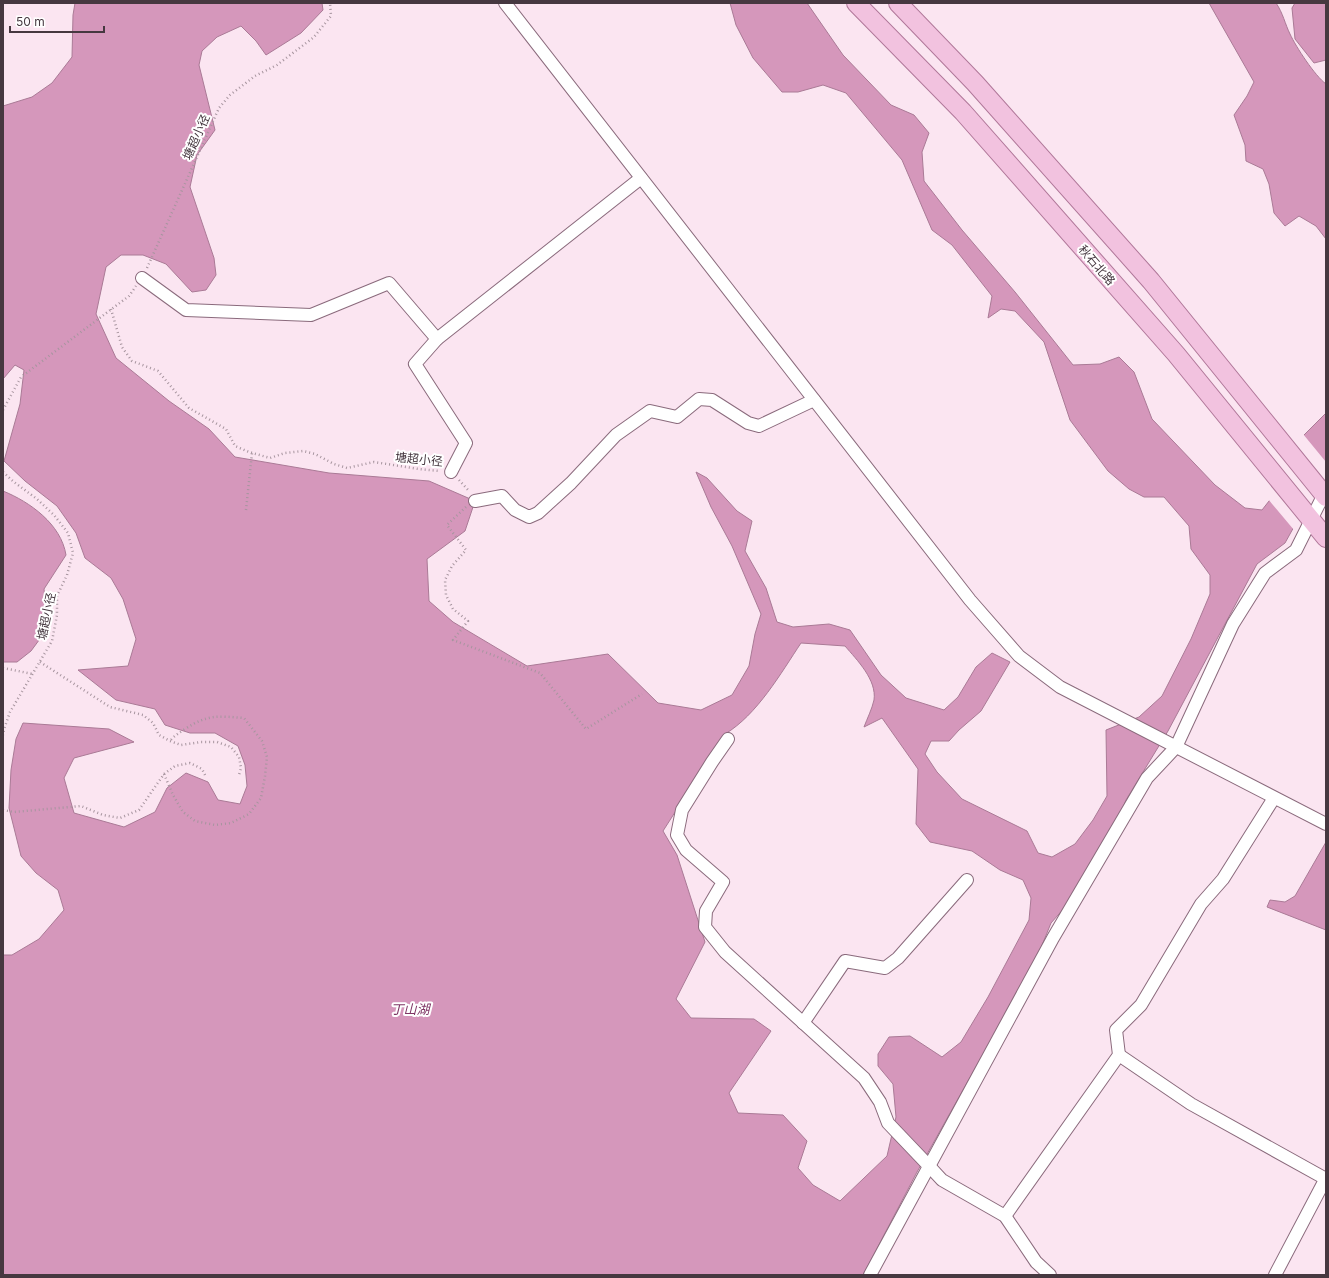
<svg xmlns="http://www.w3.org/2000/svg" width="1329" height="1278" font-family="Inter,'Noto Sans SC',sans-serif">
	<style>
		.water { fill: #d597bb; stroke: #aa7a96; fill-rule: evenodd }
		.pier { fill: #fbe5f1 }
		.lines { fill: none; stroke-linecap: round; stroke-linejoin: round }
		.minor-casing { stroke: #8a6a7c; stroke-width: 14 }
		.primary-casing { stroke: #b07799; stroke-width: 20 }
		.path { stroke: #a7959f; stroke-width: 2.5; stroke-dasharray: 1 3; stroke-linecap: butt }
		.minor { stroke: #fff; stroke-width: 12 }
		.primary { stroke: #f2c2df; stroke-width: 18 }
		.labels { text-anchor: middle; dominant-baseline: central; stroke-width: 4; stroke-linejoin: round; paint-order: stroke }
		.street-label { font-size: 12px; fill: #463840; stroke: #fff }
		.water-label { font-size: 13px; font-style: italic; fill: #7e3564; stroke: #fff }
	</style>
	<rect width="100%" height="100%" fill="#fbe5f1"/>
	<!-- water -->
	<g class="water">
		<path d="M75 3H322L323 10 301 33 266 55 256 41 241 26 217 37 202 51 199 65 215 130 197 155 190 187 214 258 216 275 206 290 192 292 166 264 143 255H121L106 267 96 314 116 358 169 401 209 429 235 457 329 473 429 481 475 501 465 531 427 559 429 601 453 622 527 666 608 654 658 703 701 710 732 695 749 666 755 634 761 614 732 546 711 507 696 472 707 478 737 511 752 521 745 551 766 588 777 622 793 627 829 624 850 630 881 675 906 698 944 710 958 697 976 667 992 653 1010 662 981 711 959 730 949 741H931L925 754 937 772 962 799 1027 831 1038 853 1052 857 1075 844 1093 820 1107 796 1106 730 1139 717 1162 696 1191 639 1210 594V575L1191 549 1189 526 1164 497H1144L1129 489 1108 471 1070 420 1044 342 1015 311 1001 309 988 318 992 296 952 245 932 230 902 160 846 93 823 85 798 92H782L753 58 736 25 730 3H807L843 55 891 105 914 115 929 133 922 152 924 181 962 230 1015 292 1073 365 1100 364 1119 357 1134 372 1152 419 1215 485 1245 508 1262 510 1291 473 1302 437 1326 413V469L1285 543 1257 564 1168 731 1126 800 1098 870 1051 923 1030 975 977 1065 917 1172 863 1275H3V955H12L39 939 64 910 58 890 36 873 21 856 9 808 11 770 16 739 23 723 109 729 134 742 74 758 64 778 74 813 124 827 155 812 167 788 186 773 208 782 218 800 240 804 247 786 245 765 238 746 215 733H190L165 725 155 709 116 700 78 670 128 666 136 639 123 599 111 578 85 558 76 533 57 506 25 481 4 461 20 404 24 370 15 365 3 379V106L32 97 52 83 72 57 73 15ZM801 643 845 646C857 660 877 680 874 700 872 709 867 719 864 727L882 718 918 769 916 824 930 842 972 851 1000 870 1023 880 1031 898 1029 920 988 997 961 1042 942 1057 910 1036 889 1037 878 1054V1066L893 1084 896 1117 887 1156 840 1201 813 1185 798 1168 807 1141 783 1115 738 1113 729 1093 771 1031 754 1019 691 1018 676 999 705 942 677 855 663 831 725 734C757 715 781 673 801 643Z"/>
		<path d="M1209 3H1276C1283 13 1285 24 1290 34 1296 47 1315 76 1326 84V239L1316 226 1299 216 1285 226 1274 213 1269 184 1263 169 1246 161 1245 145 1234 115 1247 96 1254 82Z"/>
		<polygon points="1295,3 1326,3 1326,60 1314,63 1295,39 1292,8"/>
		<path d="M3 491C30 502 61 524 66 555L44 589 46 609 45 632 31 651 17 662H3Z"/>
		<polygon points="1326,842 1326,930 1267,907 1270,900 1285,902 1295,896"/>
	</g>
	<!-- pier -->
	<polygon class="pier" points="1303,434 1326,462 1326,474 1294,530 1268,499 1289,472 1300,437"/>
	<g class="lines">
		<!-- minor casing -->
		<g class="minor-casing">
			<g id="minor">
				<polyline points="505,3 970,600 1019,656 1060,687 1326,824"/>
				<polyline points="142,278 186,310 311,315 389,283 437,339 641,178"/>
				<polyline points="437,339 415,364 466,443 451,472"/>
				<polyline points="475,501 502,496 515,510 529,517 538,513 571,483 616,435 650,411 677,417 699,399 712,400 748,423 759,426 814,400"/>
				<polyline points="728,739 712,762 682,810 677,835 686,850 723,882 706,911 705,927 725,952 864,1078 880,1102 888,1123 929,1166 942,1180 1005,1216 1036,1262 1050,1275"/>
				<polyline points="803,1023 845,961 885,968 898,958 967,880"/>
				<polyline points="1119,1055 1191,1104 1326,1179"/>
				<polyline points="1005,1216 1119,1055 1116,1030 1141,1005 1201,904 1223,879 1274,798"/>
				<polyline points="870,1275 1053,938 1147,778 1176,747 1233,624 1265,573 1296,550 1326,490"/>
				<polyline points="1275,1275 1326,1178"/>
			</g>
		</g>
		<!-- primary casing -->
		<g class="primary-casing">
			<g id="primary">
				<polyline points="856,3 963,112 1176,354 1326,538"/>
				<polyline points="898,3 975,83 1151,281 1326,497"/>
			</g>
		</g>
		<!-- path -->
		<g class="path">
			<polyline points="147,268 219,108 230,95 255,76 277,65 314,37 331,16 330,3"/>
			<polyline points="111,309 122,347 132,361 158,371 189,408 226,429 235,446 249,452 270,458 285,453 303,451 315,454 334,464 347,468 374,462 419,469 440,471"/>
			<polyline points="3,410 21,377 129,296 136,286"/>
			<polyline points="3,472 14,482 37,499 54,515 68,533 73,553 67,575 57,596 57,615 52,641 10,712 4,729 3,735"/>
			<polyline points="459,480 469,491"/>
			<polyline points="466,507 447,525 466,550 452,566 445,580 446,595 453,609 468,621 453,640 540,673 586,729 642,694"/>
			<polyline points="246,510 252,453"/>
			<polyline points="40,662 110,707 143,715 153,723 159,735 170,741 181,745 201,742 217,742 231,747 239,757 241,768 239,775"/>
			<polyline points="3,668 33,674"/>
			<path d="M164 774 173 795 183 812 195 821 215 825 231 823 249 814 261 798 265 776 267 757 262 741 244 718C218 716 208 714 185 729 179 733 174 736 170 741"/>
			<polyline points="3,810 14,812 81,806 103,815 120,818 139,810 164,774 175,766 190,763 202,769 206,777"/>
		</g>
		<!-- minor -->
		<use href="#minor" class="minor"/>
		<!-- primary -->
		<use href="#primary" class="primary"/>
	</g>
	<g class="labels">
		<!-- street labels -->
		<g class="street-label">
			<text transform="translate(196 137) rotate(-66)">塘超小径</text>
			<text transform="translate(1097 265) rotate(49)">秋石北路</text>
			<text transform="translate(419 459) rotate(6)">塘超小径</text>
			<text transform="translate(46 616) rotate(-78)">塘超小径</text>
		</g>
		<!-- water labels -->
		<g class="water-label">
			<text x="410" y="1009">丁山湖</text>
		</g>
	</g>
	<!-- border -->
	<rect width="1329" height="1278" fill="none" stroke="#463840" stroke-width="8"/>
	<!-- scale -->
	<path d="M10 26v6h94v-6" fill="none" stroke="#463840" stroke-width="2"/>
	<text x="16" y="26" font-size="12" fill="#463840" stroke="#ffffff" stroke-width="3" paint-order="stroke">50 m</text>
</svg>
